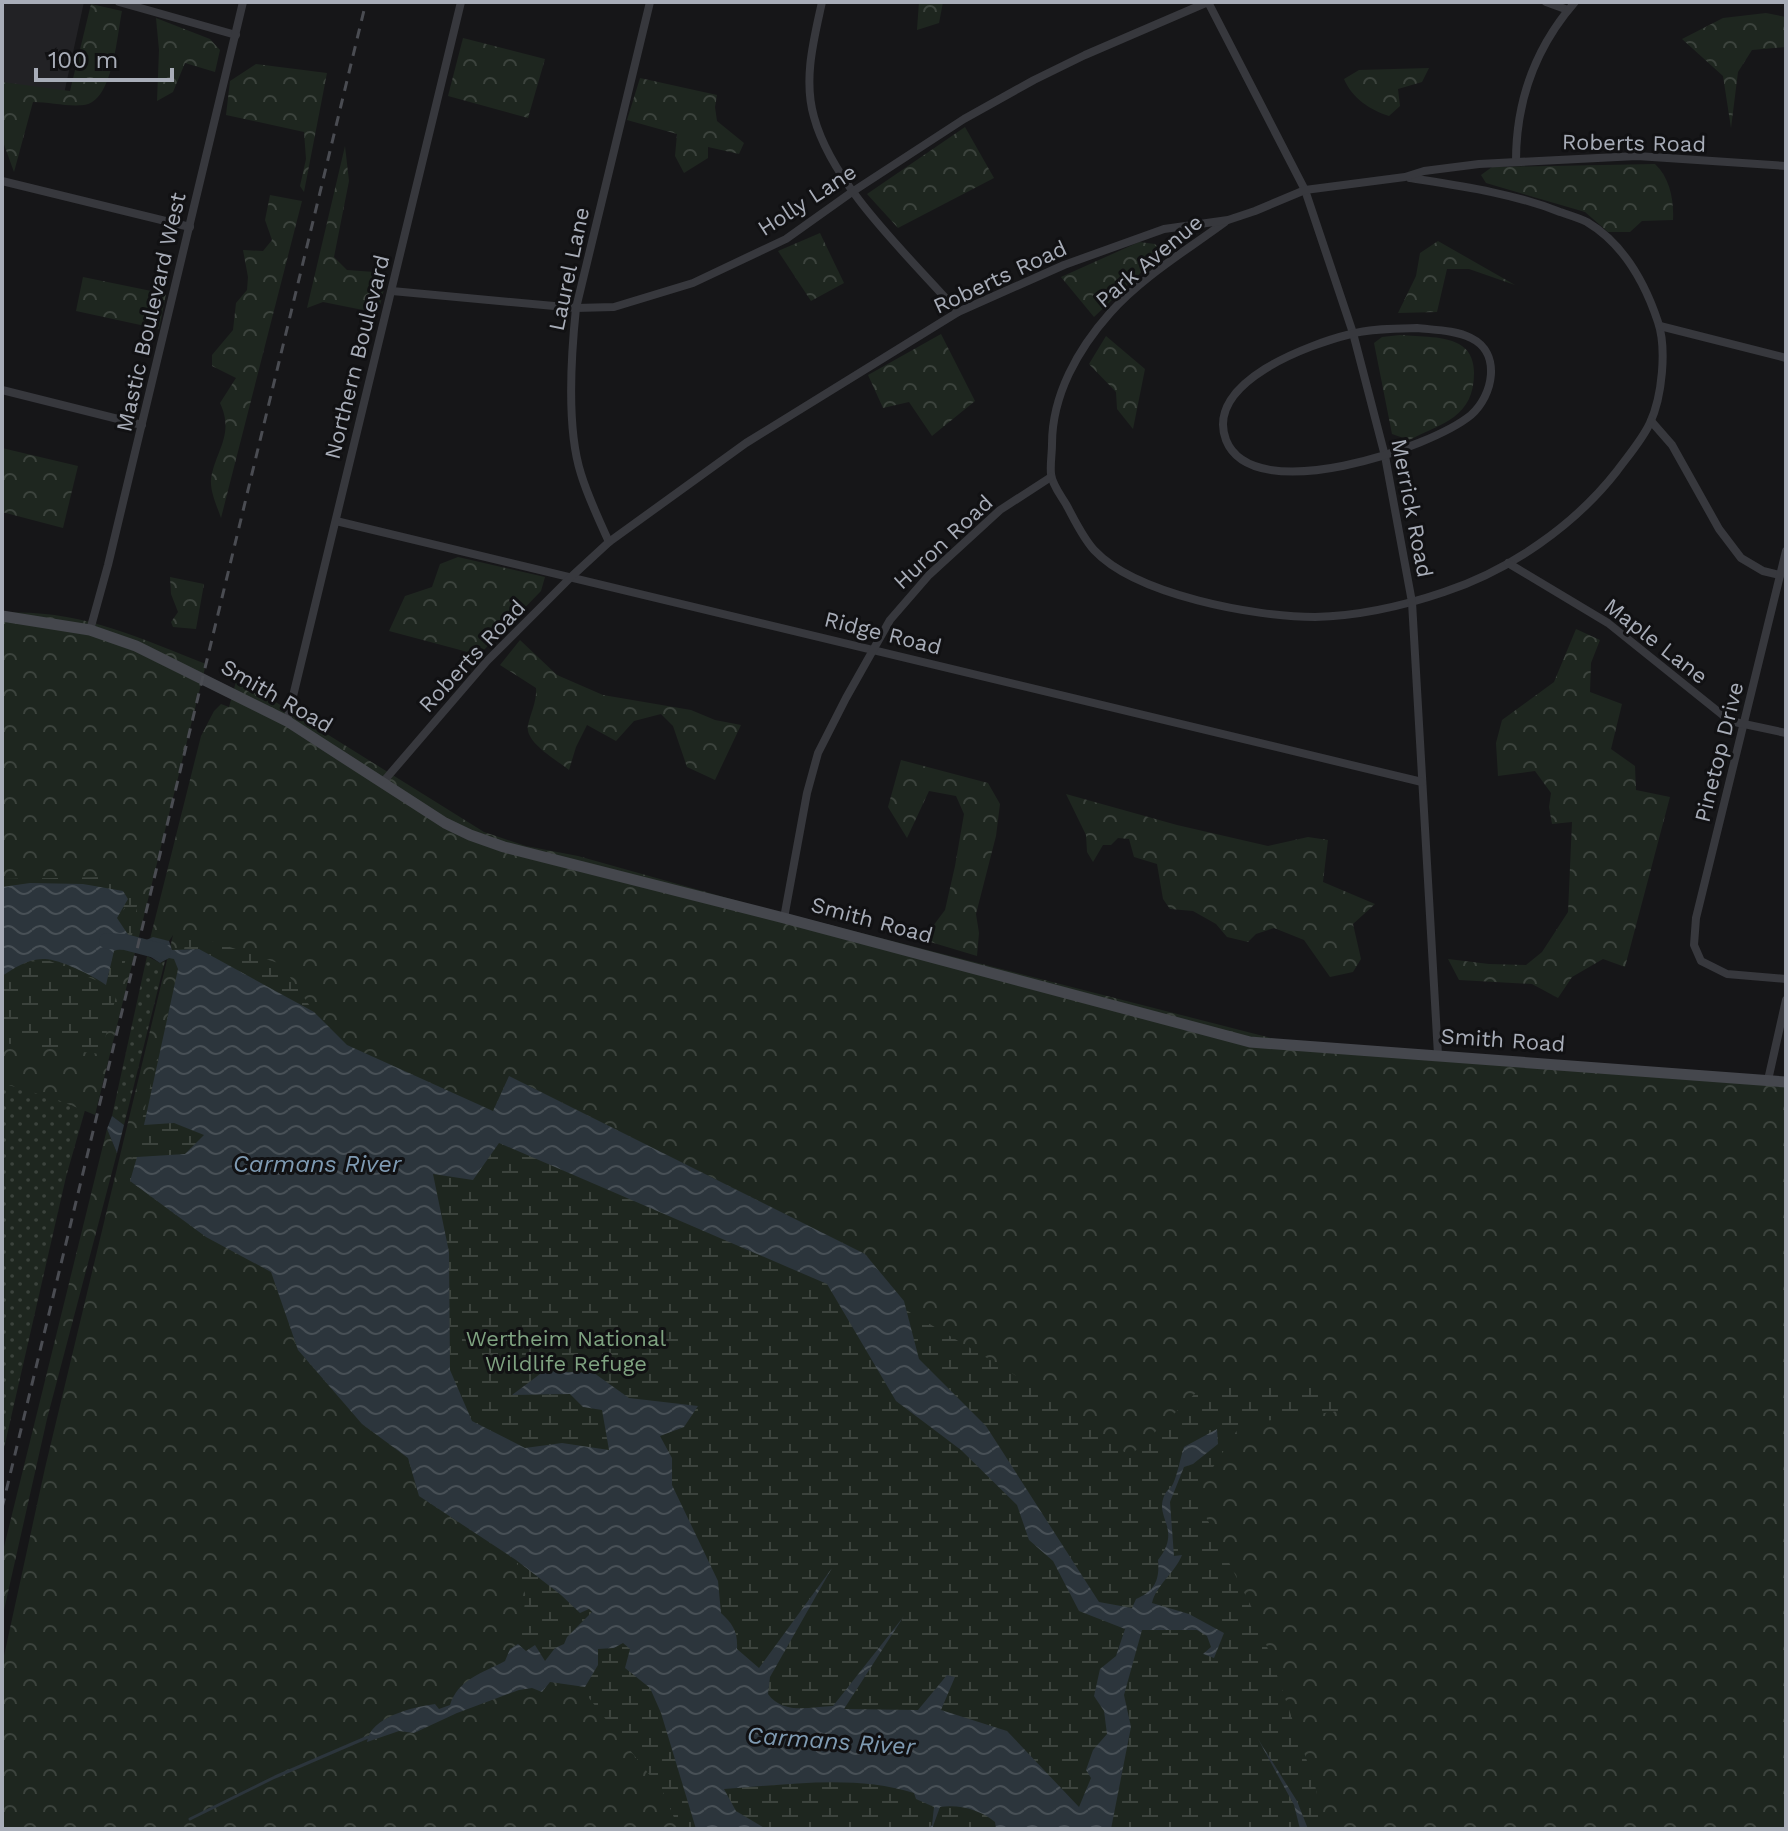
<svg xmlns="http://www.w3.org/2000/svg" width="1788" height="1831" font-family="'Work Sans',sans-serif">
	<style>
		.built { fill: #222225 }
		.grass { fill: url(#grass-dots) }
		.forest { fill: url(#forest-crowns) }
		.wetland { fill: url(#wetland-marsh) }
		.water { fill: url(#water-waves); fill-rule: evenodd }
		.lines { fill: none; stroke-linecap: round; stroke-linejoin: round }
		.stream { stroke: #2c353c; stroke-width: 3 }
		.river { stroke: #2c353c; stroke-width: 16 }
		.street { stroke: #37383d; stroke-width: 8 }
		.secondary { stroke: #45474d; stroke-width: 11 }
		.rail { stroke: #4a4c52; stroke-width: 3; stroke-dasharray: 10 8; stroke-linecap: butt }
		.labels { text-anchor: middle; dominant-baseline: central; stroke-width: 6; stroke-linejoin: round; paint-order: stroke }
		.street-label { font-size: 22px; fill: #a8adb8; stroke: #111113 }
		.park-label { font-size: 22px; fill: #7fa381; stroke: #111113 }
		.water-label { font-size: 24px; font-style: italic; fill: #7f9bb3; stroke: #111113 }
	</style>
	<defs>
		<pattern id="grass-dots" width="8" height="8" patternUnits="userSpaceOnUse" patternTransform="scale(2)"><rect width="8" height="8" fill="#1e261f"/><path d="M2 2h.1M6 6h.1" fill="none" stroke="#3c433d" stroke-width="1.8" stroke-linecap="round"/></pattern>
		<pattern id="forest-crowns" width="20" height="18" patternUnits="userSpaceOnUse" patternTransform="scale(2)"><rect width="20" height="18" fill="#1e261f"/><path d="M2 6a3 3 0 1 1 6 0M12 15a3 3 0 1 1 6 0" fill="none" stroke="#3c433d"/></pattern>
		<pattern id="wetland-marsh" width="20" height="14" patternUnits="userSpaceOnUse" patternTransform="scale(2)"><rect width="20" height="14" fill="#1e261f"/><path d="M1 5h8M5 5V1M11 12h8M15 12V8" fill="none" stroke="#3c433d"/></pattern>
		<pattern id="water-waves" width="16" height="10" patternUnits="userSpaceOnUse" patternTransform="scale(2)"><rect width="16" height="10" fill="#2c353c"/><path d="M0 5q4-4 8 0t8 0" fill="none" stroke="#485056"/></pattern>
	</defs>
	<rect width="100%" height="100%" fill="#161618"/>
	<!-- built -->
	<polygon class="built" points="2,2 84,2 64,94 2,82"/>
	<!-- grass -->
	<g class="grass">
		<polygon points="147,956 160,963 165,961 124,1125 112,1116"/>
		<polygon points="2,1043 101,1054 66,1177 2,1457"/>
	</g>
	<!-- forest -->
	<g class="forest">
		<polygon points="919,2 943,2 939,23 917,30"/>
		<path d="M91 4 122 11C117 35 113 102 84 105 68 107 49 102 33 102L14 172 2 139V82L70 91Z"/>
		<polygon points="1766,13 1786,17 1786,47 1752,50 1738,72 1731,128 1723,76 1682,39 1723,18"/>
		<polygon points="156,18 210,39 220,50 215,72 185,63 173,92 157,101 159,50"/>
		<polygon points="463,38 545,59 528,118 448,96"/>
		<polygon points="256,64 327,73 304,192 300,186 306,159 304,132 226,115 230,81"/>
		<path d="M1429 68 1422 82 1398 89 1400 106 1389 116C1370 110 1352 98 1344 79L1359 70Z"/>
		<polygon points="640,78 717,95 715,107 717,121 744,143 739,154 708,147 708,158 684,173 675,156 677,134 627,120"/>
		<polygon points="965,127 994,178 898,228 867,194"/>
		<polygon points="345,146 349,181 334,257 347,270 388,273 378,313 323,302 307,308"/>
		<path d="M1655 164C1670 178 1674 200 1673 220L1642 221 1630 232H1608L1585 212 1486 183 1481 175 1492 167Z"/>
		<path d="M270 195 302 201 221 518C217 506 210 492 211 479 215 451 235 435 220 403L236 378 212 366V355L233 330 236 303 247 290 248 277 243 250 263 251 272 240 265 220Z"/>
		<polygon points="820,233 844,283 811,301 778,251"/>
		<polygon points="1438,241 1515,285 1469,269 1447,269 1437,312 1398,313 1416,276 1420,253"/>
		<polygon points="1139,242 1155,244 1160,250 1153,261 1094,317 1061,277"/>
		<polygon points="83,277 166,294 159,329 76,311"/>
		<polygon points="941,334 975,401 932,436 909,402 883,408 868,375"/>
		<path d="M1400 335C1418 337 1447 335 1462 346 1471 352 1474 363 1474 373 1474 417 1443 423 1409 440L1392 434 1374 343 1382 337Z"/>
		<polygon points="1106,336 1145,369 1133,429 1117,409 1116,392 1089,364"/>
		<polygon points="2,448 78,466 63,528 2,512"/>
		<polygon points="458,557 545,577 541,591 479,655 389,631 405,596 432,587 440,564"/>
		<polygon points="170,577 204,584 196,629 173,627 171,622 178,612 171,594"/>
		<path d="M2 613C79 609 136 637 206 664L95 1115 58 1100 2 1083Z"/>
		<polygon points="1576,629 1600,640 1591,663 1590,692 1622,704 1611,749 1635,766 1636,790 1670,797 1625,967 1603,959 1572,977 1558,998 1532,984 1459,980 1448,959 1489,964 1526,965 1542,952 1568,912 1572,822 1552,824 1549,807 1551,793 1535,771 1498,776 1496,743 1502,720 1554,682"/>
		<path d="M520 640 557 675 603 695 691 710 715 720 741 725 715 780 687 767 673 726 661 714 634 721 616 741 587 725 576 747 569 770C557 760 524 742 528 725 531 712 537 701 536 688L500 665Z"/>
		<polygon points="237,678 484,832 526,846 578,856 756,906 1314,1049 1786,1084 1786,1829 2,1829 2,1665 45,1468 173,935 169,941 150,939 201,736 214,711 221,704 229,707"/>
		<polygon points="901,760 988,783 1000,804 996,836 976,914 979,933 977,956 927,941 927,934 945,910 955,866 964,814 956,796 929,791 907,838 888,807"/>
		<polygon points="1066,794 1177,825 1268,846 1308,837 1328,840 1323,882 1375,904 1353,924 1361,959 1353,972 1330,977 1304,940 1274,928 1256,934 1248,942 1227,937 1216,924 1193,911 1170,909 1163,899 1157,864 1134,857 1129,839 1118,838 1111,845 1103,845 1093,862 1087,852 1086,835"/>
		<polygon points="107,1129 117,1153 47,1419 2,1619 2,1555"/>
	</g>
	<!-- wetland -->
	<g class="wetland">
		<polygon points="109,877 138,899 133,931 101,1054 2,1043 2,976 22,964 45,959 105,984 114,951 129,936 117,918 125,908 93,886 83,884 30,883 2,887 2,879"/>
		<polygon points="188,933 281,964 314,1012 347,1045 493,1111 509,1076 865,1254 904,1301 906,1310 1009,1371 1130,1456 1202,1387 1328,1386 1354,1409 1241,1424 1195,1495 1257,1618 1314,1781 1325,1829 679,1829 663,1792 582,1689 604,1643 581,1622 564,1644 555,1648 545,1662 535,1645 526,1652 518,1644 526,1597 516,1560 419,1496 408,1458 362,1424 298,1350 271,1272 191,1226 130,1181 130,1169"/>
	</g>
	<!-- water -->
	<g class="water">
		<path d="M30 883 83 884 123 891 128 899 117 918 129 936 125 947 114 951 106 985C94 976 59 959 45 959 29 958 14 968 2 976V887Z"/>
		<path d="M153 937 169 941 172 950 199 949 314 1012 347 1045 493 1111 509 1076 865 1254 904 1301 919 1359 986 1426 1099 1602 1132 1608 1136 1599C1154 1591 1160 1581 1158 1560 1183 1528 1153 1518 1165 1494 1167 1490 1171 1488 1173 1484 1178 1473 1180 1459 1184 1447L1217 1429 1218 1444 1193 1464 1184 1467 1170 1502 1174 1556 1182 1555C1175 1573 1156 1585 1152 1603L1189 1614 1224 1633 1214 1658 1203 1654 1211 1647 1207 1636 1197 1630H1142L1124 1695 1131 1727 1111 1829H996L995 1822C981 1810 959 1804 940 1807L932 1829H926L932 1825 934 1807 916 1799 914 1793C854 1774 786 1785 724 1789L736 1811 766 1829H696L661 1713 650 1688 625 1668 630 1649 623 1643 614 1648 598 1649V1665L585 1687 550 1682 542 1692 532 1688 519 1690 457 1713 414 1733 399 1731 367 1742C370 1717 413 1707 435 1704L439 1709 450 1705C458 1679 483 1673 505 1661L510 1649 518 1644 526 1651 535 1645 545 1661 555 1648 564 1644 567 1637 592 1612 589 1609 580 1613 561 1595 516 1560 419 1496 408 1458 362 1424 298 1350 271 1272 206 1237 130 1181 137 1157 185 1154 204 1135 174 1123 144 1125 178 969 174 959 169 958 160 963 142 951 144 941ZM499 1143 827 1284 896 1401 961 1450 1017 1505 1029 1540 1053 1561 1079 1611 1125 1629 1116 1656 1100 1669 1094 1696 1104 1711 1107 1734 1093 1750 1086 1770 1091 1778 1079 1807 1007 1731 941 1710 955 1677 947 1675 918 1710 844 1709 904 1616 833 1706C810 1707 783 1715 768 1694L770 1677 832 1568 759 1668 737 1649C738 1632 733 1624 721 1613L718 1581 672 1485V1458L660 1436 684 1427 698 1406 629 1398 594 1373 544 1371 512 1395 570 1394 583 1407 602 1410 609 1450 562 1443 525 1448 472 1421 450 1370 449 1252 433 1174 473 1180Z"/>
		<polygon points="112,1116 124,1125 117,1153 107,1129"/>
		<polygon points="1258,1739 1297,1801 1308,1829 1300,1829 1294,1805"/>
	</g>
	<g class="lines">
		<!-- stream -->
		<polyline class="stream" points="190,1819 275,1777 368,1737"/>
		<!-- river -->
		<polyline class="river" points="107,941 125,942 163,952"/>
		<!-- street -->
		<g class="street">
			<polyline points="119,2 236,35"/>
			<path d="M822 2C814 39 803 79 814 117 833 187 910 257 958 312"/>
			<polyline points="1546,2 1568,10"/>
			<path d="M1516 161C1516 101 1535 48 1575 2"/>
			<polyline points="2,181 190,227"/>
			<path d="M1225 222C1187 250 1142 277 1110 313 1078 349 1052 395 1052 444 1052 454 1050 464 1051 474 1052 485 1062 497 1067 506 1075 521 1083 538 1094 550 1136 595 1255 617 1315 617 1359 616 1403 606 1444 592 1510 570 1574 526 1617 471 1628 456 1642 440 1650 423 1662 397 1667 349 1658 322 1645 283 1624 244 1587 222 1579 218 1569 215 1560 212 1512 193 1461 186 1410 178"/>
			<polyline points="392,291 576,308 614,307 693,283 786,239 852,192 964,119 1034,80 1085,55 1208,2 1305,190 1353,333 1385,456 1412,602 1438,1055"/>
			<polyline points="1660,326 1786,358"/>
			<path d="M1417 328C1434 330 1456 330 1471 338 1502 353 1493 396 1471 415 1431 448 1253 509 1226 440 1204 382 1310 344 1351 334 1373 328 1395 329 1417 328Z"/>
			<polyline points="2,390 142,425"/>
			<polyline points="1651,421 1672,445 1719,529 1741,558 1763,571 1780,575"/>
			<polyline points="336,521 1422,782"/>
			<path d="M609 542C599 520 588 497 581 474 566 427 571 356 576 308L650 2"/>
			<polyline points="1786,551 1696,918 1694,945 1701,961 1727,974 1786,979"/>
			<polyline points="1508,563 1608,623 1730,721 1786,733"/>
			<polyline points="90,630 108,565 243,2"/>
			<polyline points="287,721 461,2"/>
			<polyline points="383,782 487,661 571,577 609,542 746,443 958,312 1064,265 1164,229 1228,220 1255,211 1305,190 1405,177 1424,171 1479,164 1637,156 1786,166"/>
			<polyline points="784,918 807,793 818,753 846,698 890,620 929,575 1000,510 1051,477"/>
			<polyline points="1768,1080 1786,1000"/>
		</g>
		<!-- secondary -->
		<polyline class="secondary" points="2,616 90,630 136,646 287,721 445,823 470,835 504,847 784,918 1250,1042 1786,1082"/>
		<!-- rail -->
		<polyline class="rail" points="2,1508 366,2"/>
	</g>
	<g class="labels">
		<!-- street labels -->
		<g class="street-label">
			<text transform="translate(1634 143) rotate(1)">Roberts Road</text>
			<text transform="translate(807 200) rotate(-33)">Holly Lane</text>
			<text transform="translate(1149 261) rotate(-40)">Park Avenue</text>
			<text transform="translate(569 269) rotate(-78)">Laurel Lane</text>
			<text transform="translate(1000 277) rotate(-25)">Roberts Road</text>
			<text transform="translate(151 312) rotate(-77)">Mastic Boulevard West</text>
			<text transform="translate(357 357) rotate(-76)">Northern Boulevard</text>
			<text transform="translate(1412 508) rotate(79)">Merrick Road</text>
			<text transform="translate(943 542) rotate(-43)">Huron Road</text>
			<text transform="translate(883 633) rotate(14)">Ridge Road</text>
			<text transform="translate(1656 641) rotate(38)">Maple Lane</text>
			<text transform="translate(472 656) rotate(-47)">Roberts Road</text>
			<text transform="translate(277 696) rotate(30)">Smith Road</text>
			<text transform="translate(1719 752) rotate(-76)">Pinetop Drive</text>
			<text transform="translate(872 920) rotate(15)">Smith Road</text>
			<text transform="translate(1503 1040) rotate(4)">Smith Road</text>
		</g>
		<!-- park labels -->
		<g class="park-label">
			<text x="566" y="1338">Wertheim National<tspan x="566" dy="25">Wildlife Refuge</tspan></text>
		</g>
		<!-- water labels -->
		<g class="water-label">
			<text x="317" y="1164">Carmans River</text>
			<text transform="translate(831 1741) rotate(4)">Carmans River</text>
		</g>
	</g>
	<!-- border -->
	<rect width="1788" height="1831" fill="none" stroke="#a8adb8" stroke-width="8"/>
	<!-- scale -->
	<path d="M36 68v12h136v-12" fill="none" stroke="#a8adb8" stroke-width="4"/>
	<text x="48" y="68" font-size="24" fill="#a8adb8" stroke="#111113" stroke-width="6" paint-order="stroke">100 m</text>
</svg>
